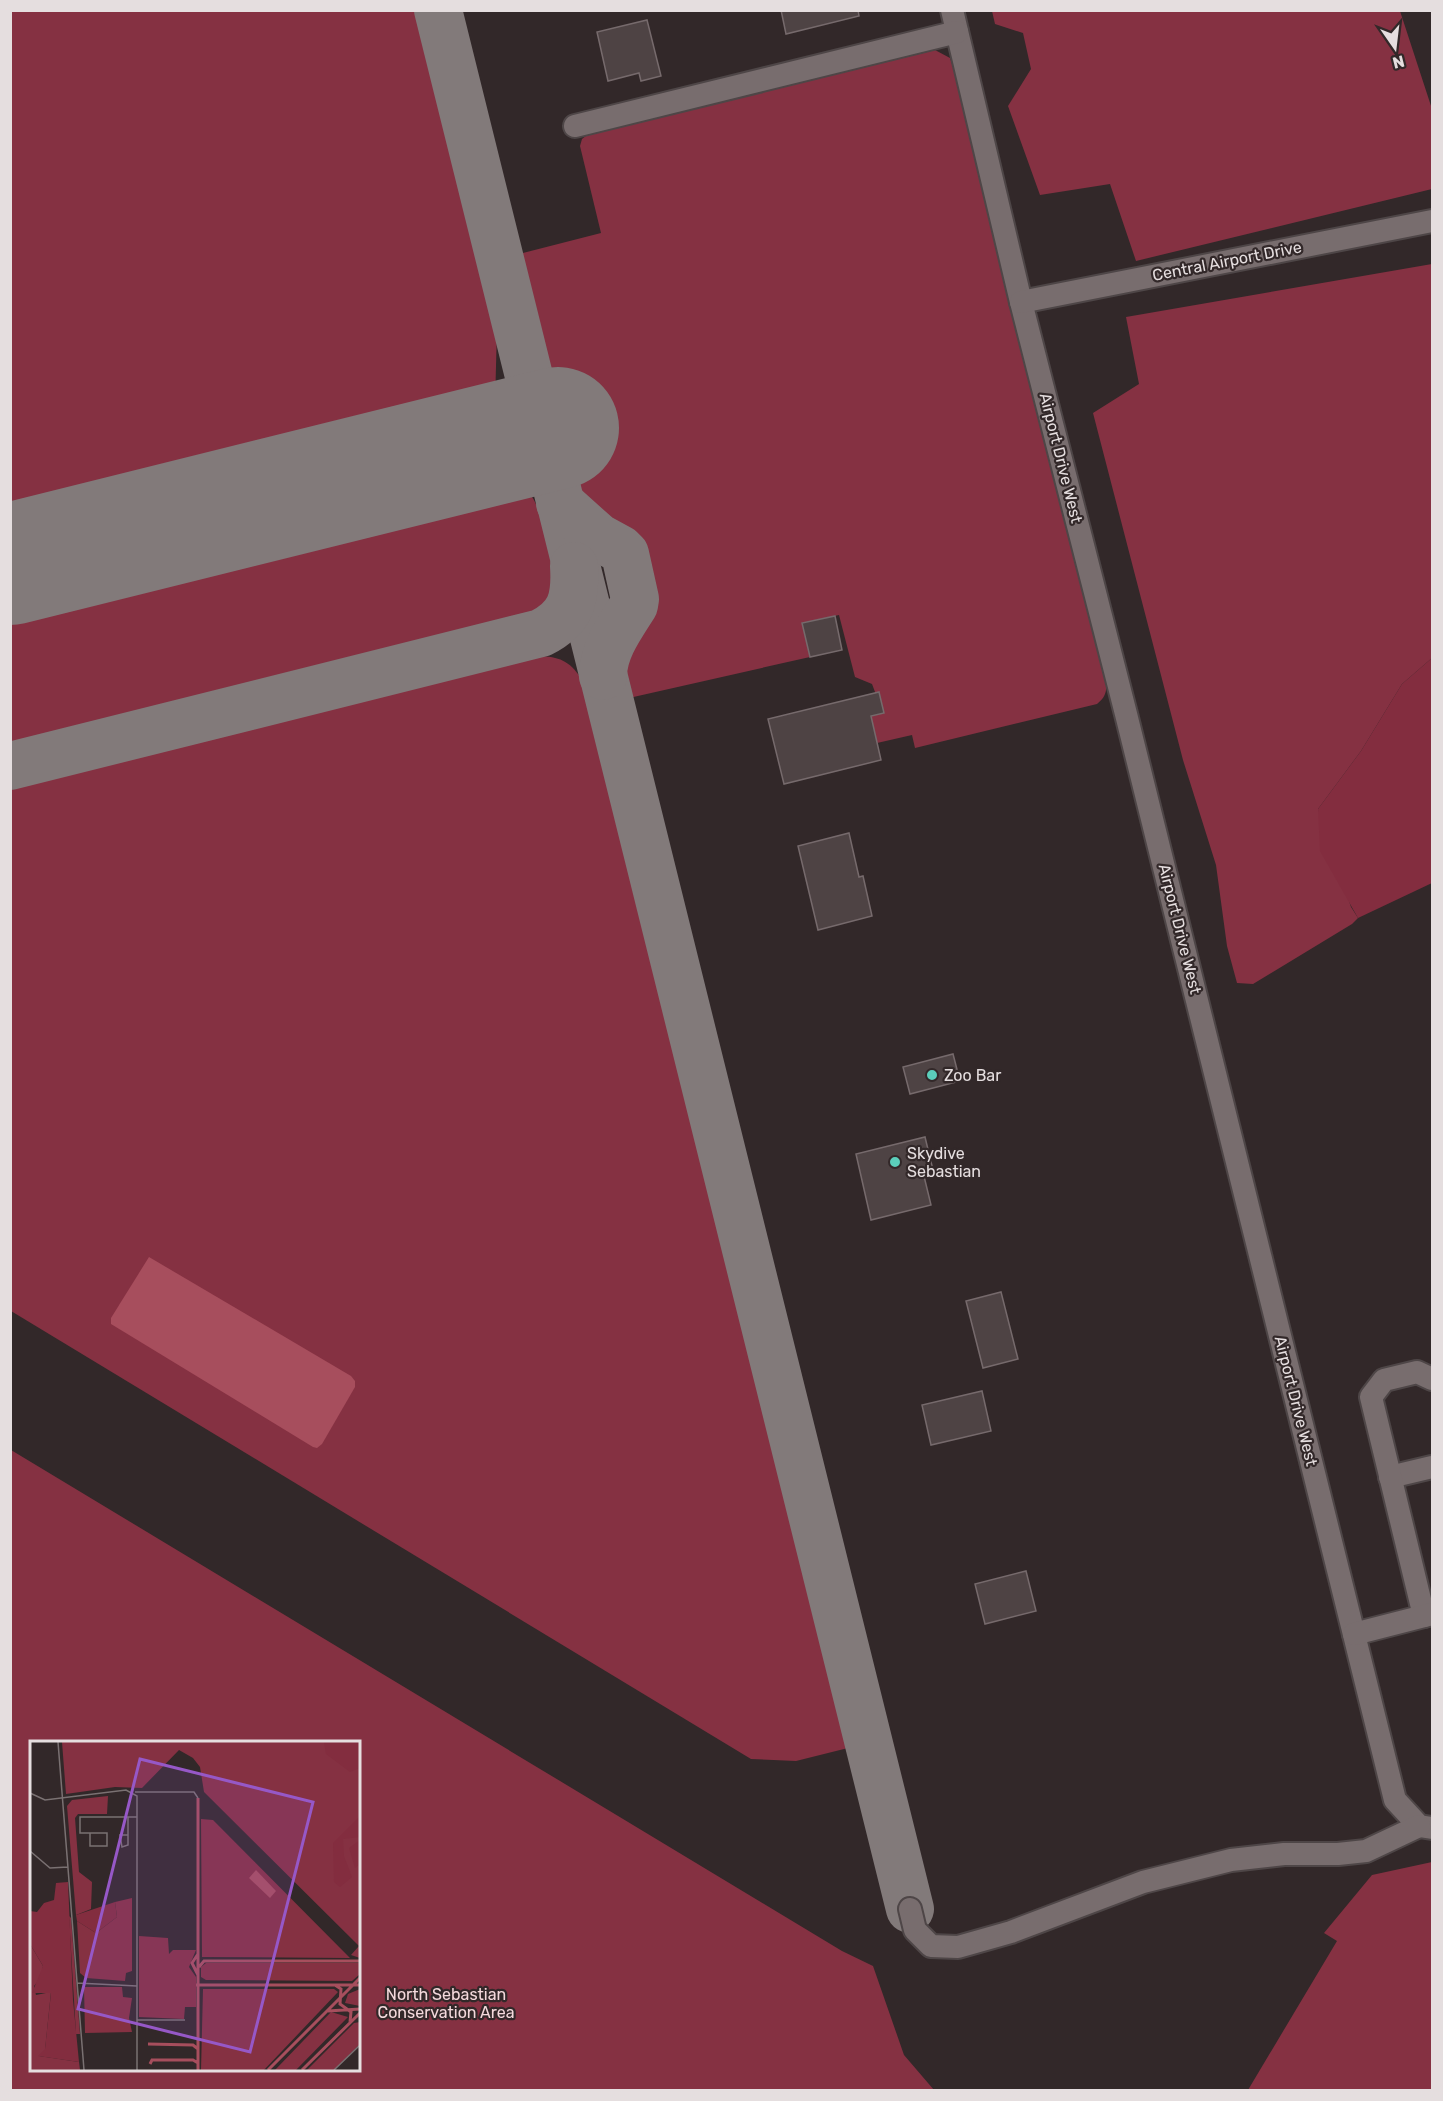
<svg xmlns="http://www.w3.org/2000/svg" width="1443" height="2101" font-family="Rubik,sans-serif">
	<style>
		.green { fill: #853142; fill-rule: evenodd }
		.forest { fill: #832d3f }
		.water { fill: #a74e5d }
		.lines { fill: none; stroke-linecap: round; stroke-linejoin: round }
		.taxiway { stroke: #827a7a; stroke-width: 48 }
		.runway { stroke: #827a7a; stroke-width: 122 }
		.building { fill: #4e4344; stroke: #766a6c; stroke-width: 1.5 }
		.minor-casing { stroke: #4e4647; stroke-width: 26 }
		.minor { stroke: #786d6e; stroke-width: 22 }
		.poi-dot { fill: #5bcebb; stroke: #322829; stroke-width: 2 }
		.labels { text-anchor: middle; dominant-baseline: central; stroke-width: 4.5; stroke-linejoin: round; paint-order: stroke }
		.street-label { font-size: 16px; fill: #e5dedf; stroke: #322829 }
		.poi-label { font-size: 16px; fill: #e5dedf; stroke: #322829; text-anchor: start }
		.park-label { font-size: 16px; fill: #f4d9dc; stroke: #322829 }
		.inset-river { fill: none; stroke: #a74e5d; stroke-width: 3 }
		.inset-road { fill: none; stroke: #7a7172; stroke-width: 1.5 }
		.view { fill: #9658c7; fill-opacity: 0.15; stroke: #9658c7; stroke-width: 3 }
		.inset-edge { fill: none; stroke: #e5dedf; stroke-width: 3 }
	</style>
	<rect width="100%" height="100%" fill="#322829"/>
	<!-- green -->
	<g class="green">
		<polygon points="10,11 418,11 497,328 495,404 489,409 11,527"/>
		<polygon points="992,11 1400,11 1432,109 1432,189 1136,261 1110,184 1040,195 1008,106 1031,69 1023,33 995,24"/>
		<path d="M935 50 950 58 953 67 1106 680C1107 691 1106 697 1097 704L915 748 912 735 877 743 871 716 883 713 872 684 855 677 839 615 802 623 810 657 629 698 624 666 657 607V595L647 551 641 540 582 499 577 486 519 254 601 233 580 146 582 139 587 135Z"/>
		<polygon points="1432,264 1432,658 1402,684 1361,751 1318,809 1351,907 1358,918 1352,924 1253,984 1237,983 1227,946 1216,865 1183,760 1093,413 1139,384 1126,317"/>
		<path d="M505 480C514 484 526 489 532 497 542 511 553 555 555 573 557 583 555 595 548 604 542 613 532 617 522 621L11 747V600L490 481Z"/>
		<path d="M538 656C560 657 568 660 581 678L848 1748 796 1761 751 1759 11 1311 10 786Z"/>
		<path d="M11 1450 842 1951 873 1966 904 2055 934 2090H11ZM32 1742H358V2070H32Z"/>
		<polygon points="1432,1862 1432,2090 1248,2090 1337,1941 1324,1933 1372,1875"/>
	</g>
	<!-- forest -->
	<polygon class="forest" points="1432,658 1432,883 1358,918 1320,851 1318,809 1361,751 1402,684"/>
	<!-- water -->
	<polygon class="water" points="149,1257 351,1376 355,1381 355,1387 322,1444 317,1448 313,1447 111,1324 111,1318"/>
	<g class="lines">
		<!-- taxiway -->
		<g class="taxiway">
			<polyline points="438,10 910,1909"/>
			<path d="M560 503 598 537 620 549 625 554 635 599 634 605C620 627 603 650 603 676"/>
			<path d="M10 766 541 633C571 618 576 599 574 566"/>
		</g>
		<!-- runway -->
		<polyline class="runway" points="10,564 558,428"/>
	</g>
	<!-- building -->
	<g class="building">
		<polygon points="781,10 858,10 859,16 786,34"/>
		<polygon points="647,20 661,76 641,81 639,73 608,81 597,32"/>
		<polygon points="835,616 842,650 810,657 802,623"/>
		<polygon points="879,692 884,713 871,716 881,760 784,784 768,719"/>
		<polygon points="849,833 859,877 863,876 872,916 818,930 798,846"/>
		<polygon points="953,1054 960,1081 910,1094 903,1067"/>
		<polygon points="925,1137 933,1170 923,1172 931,1205 871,1220 856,1154"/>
		<polygon points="1001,1292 1018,1359 983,1368 966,1301"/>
		<polygon points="982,1391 991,1431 931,1445 922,1405"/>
		<polygon points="1026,1571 1036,1611 985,1624 975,1584"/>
	</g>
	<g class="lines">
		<!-- minor casing -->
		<g class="minor-casing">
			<g id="minor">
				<polyline points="952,10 1021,302 1126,714 1395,1800 1419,1826 1432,1828"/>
				<polyline points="575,126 957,32"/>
				<polyline points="1021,302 1432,221"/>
				<polyline points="1390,1477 1432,1467"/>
				<polyline points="1424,1616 1371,1397 1384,1380 1417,1372 1432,1379"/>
				<polyline points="1354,1634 1432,1614"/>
				<polyline points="910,1909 915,1930 931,1946 958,1947 1011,1932 1143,1882 1231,1860 1284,1854 1338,1854 1366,1851 1419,1826"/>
			</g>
		</g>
		<!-- minor -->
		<use href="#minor" class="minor"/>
	</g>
	<!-- markers -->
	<g class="poi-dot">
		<circle cx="932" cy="1075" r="6"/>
		<circle cx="895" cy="1162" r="6"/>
	</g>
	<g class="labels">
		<!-- street labels -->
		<g class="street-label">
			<text transform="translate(1227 261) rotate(-11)">Central Airport Drive</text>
			<text transform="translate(1061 458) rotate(76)">Airport Drive West</text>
			<text transform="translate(1180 929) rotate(76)">Airport Drive West</text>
			<text transform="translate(1296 1401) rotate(76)">Airport Drive West</text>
		</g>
		<!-- poi labels -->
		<g class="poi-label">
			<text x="944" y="1075">Zoo Bar</text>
			<text x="907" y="1153">Skydive<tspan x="907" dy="18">Sebastian</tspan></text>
		</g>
		<!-- park labels -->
		<g class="park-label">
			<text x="446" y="1994">North Sebastian<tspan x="446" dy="18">Conservation Area</tspan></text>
		</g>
	</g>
	<!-- overview -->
	<g transform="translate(30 1741)">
		<rect width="330" height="330" fill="#322829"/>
		<path d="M32 1H330V217L321 214 329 205 174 51 170 26 163 17 149 9 112 47 85 46 36 53ZM78 55 77 73H48L45 77 49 131 62 141 61 168 46 174 37 65 42 59ZM171 78 183 79 320 217 172 216ZM102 157V230L96 232 95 240 56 237 50 232 47 180 66 192 87 176 85 161ZM39 175 41 177 50 293H46ZM109 195 138 197 139 213 143 209H166L159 226 166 236V266H155L154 278 109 276ZM0 203 13 225 11 237 4 245 6 254 21 251 15 309 9 315 49 321 50 329H0ZM176 222H329L330 233 322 240 176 239 171 236V226ZM54 246H92L93 256 102 257 99 277 102 291 55 292ZM173 248H304L308 251 234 329H171ZM330 248V265L315 262 318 253ZM301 271 318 276 266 329H245ZM330 281V303L304 329H277L324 282Z" fill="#853142"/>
		<path d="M294 1H330V27L320 31 296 13ZM330 75V96L313 98 314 115 322 136 310 146 304 141 303 102ZM330 99V123L325 127 319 107ZM38 141 43 259 49 321 8 315 15 308 21 252H2L13 225 0 203V170L7 171 14 162 24 159 26 142ZM85 161 87 176 66 192 47 180 46 174Z" fill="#832d3f"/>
		<path d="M226 129 246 150 240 157 219 137Z" fill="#a74e5d"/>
		<path class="inset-river" d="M169 226 174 220H330M168 234 162 222 168 213M166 244H330M305 244 311 248 310 263 321 271 320 281M298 270 330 268M118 303 163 304 168 308M120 323 122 319H163L168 322M168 329V57M238 329 330 237M272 329 330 272"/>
		<path class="inset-road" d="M28 1 54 329M105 51H164L168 57M0 52 15 59 96 49 107 55V329M60 92V105H77V92H50V76H107M98 94H90L92 106 98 104V76M0 110 20 127 38 126M47 242 107 245M107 279H155M304 329 330 304"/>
		<path class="view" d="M110 18 283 61 220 311 48 268Z"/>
		<rect width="330" height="330" class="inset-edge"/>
	</g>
	<!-- border -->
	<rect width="1443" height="2101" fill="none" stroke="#e5dedf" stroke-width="24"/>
	<!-- north arrow -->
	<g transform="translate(1395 48) rotate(166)" stroke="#322829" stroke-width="4.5" paint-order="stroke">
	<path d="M0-4.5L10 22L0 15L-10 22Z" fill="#e5dedf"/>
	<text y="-9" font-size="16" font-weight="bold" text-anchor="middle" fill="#e5dedf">N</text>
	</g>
</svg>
